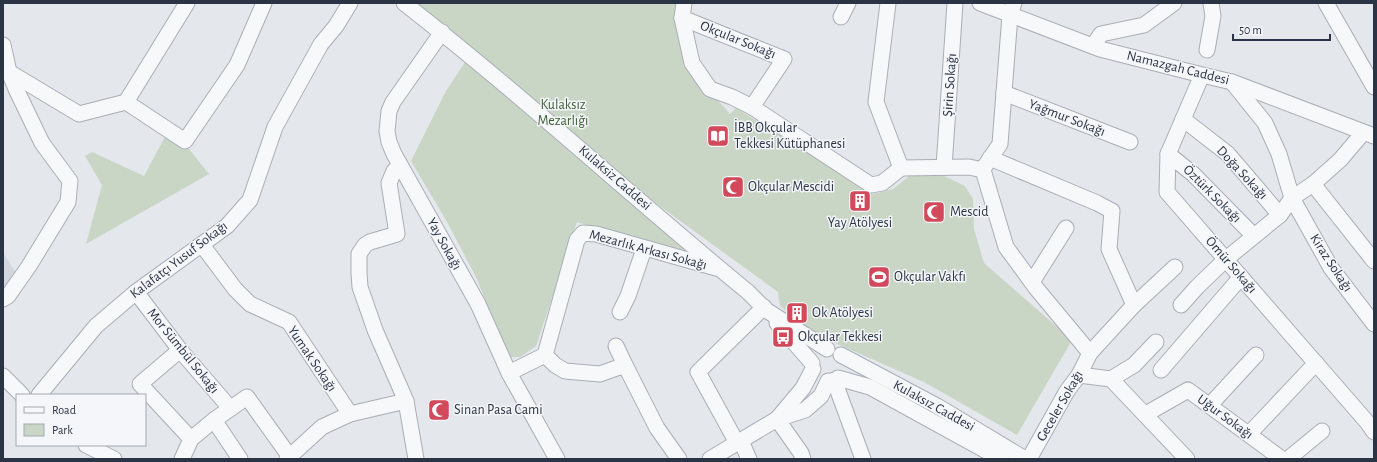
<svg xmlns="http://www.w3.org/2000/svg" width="1377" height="462" font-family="'Alegreya Sans',sans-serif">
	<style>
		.built { fill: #d2d6de }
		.green { fill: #c9d6c5 }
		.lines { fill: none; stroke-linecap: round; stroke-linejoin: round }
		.minor-casing { stroke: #a9aeb7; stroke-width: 17 }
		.minor { stroke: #f7f8fa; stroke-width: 15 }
		.labels { text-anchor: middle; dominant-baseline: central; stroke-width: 3; stroke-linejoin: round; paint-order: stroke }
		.street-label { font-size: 14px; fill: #2b3445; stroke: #f4f6f9 }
		.park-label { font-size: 14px; fill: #3f6138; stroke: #f4f6f9 }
		.poi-label { font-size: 14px; fill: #2b3445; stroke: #f4f6f9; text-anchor: start }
	</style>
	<rect width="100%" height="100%" fill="#e4e7ec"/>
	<!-- built -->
	<polygon class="built" points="3,253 19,277 3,289"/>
	<!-- green -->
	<g class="green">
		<polygon points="417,3 678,3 680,6 683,61 730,114 736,108 873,194 893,189 913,173 936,172 965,186 973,199 974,229 984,263 1072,340 1017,435 924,382 817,335 780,306 778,292 650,199 640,208 697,260 577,222 536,346 520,357 509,357 476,277 446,220 411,161 446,91 473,50"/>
		<polygon points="167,133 185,144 209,174 86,244 102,185 85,156 92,152 144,176"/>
	</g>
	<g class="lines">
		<!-- minor casing -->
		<g class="minor-casing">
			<g id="minor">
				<path d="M404 3C522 95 632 197 748 292L766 310 827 349"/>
				<polyline points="684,3 682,18 692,63 710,89 732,97 752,107 871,185 882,183 901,168"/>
				<polyline points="888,3 876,102 901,168 969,167 983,170 1006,247 1036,288 1090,353"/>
				<polyline points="980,3 1100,49 1202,75 1232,82 1374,136"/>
				<polyline points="1326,3 1374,87"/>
				<polyline points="841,17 848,3"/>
				<polyline points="682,18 784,59 752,107"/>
				<polyline points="442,32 393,102 389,111 387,131 389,142 394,154 478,304 509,373 557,459"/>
				<polyline points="3,45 9,72 16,89 42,143 70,181 68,202 29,266 8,296 3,299"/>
				<polyline points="1093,46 1101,34 1144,25 1174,3"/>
				<polyline points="1207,50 1213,16 1211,3"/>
				<polyline points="9,72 79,114 126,102 187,3"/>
				<polyline points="1202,75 1168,154 1167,192 1367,422 1374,432"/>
				<polyline points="1232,82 1265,123 1279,154 1292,198 1331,268 1374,324"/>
				<polyline points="1004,93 1130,142"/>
				<polyline points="126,102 185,141 237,65 264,3"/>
				<polyline points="1183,119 1228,154 1280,215"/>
				<polyline points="1168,154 1193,174 1254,236"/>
				<polyline points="990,158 1097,203 1112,211 1109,249 1134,305 1090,353 1079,375 1067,391 1029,459"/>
				<polyline points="400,165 394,171 389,183 397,234 370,242 365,245 359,254 359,273 360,287 375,330 406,401 416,459"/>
				<polyline points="985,166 1000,144 1010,15 1014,3"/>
				<polyline points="944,167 955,3"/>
				<polyline points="1313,184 1374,261"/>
				<polyline points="202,245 235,289 250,304 289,322 350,414"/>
				<polyline points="1032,282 1066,228"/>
				<polyline points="136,292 180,350 230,408"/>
				<polyline points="1134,305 1175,267"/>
				<polyline points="1181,305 1197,287 1226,259 1280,215 1292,198 1313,184 1340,160 1363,133"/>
				<polyline points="620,312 628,296 644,249"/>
				<polyline points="777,323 812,363"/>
				<polyline points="616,346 625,365"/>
				<polyline points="180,350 140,384 191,439"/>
				<polyline points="545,355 555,365 565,371 600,374 625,365 657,428 679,459"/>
				<polyline points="841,355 937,406 1025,459"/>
				<polyline points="1161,370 1241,277"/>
				<polyline points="509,373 545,355 577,240 583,233 596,234 716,268"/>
				<polyline points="1079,375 1111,379 1187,459"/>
				<polyline points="3,376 22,395"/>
				<polyline points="838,378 870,387 1001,459"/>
				<polyline points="1111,379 1134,365 1156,342"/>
				<polyline points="834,380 863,459"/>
				<polyline points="39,395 96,326 136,292 227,226 250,200 275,127 321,44 336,26 350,3"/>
				<polyline points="1210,405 1256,355"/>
				<polyline points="1146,414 1188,390 1282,459"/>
				<polyline points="1249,434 1316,363"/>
				<polyline points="741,441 749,459"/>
				<polyline points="737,443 698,372 764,307"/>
				<polyline points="86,445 114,459"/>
				<polyline points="182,459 191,439 214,420"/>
				<polyline points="240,459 214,420 247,397 290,457"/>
				<polyline points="287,459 322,427 350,414 406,401"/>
				<polyline points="710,459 777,419 805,410 821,396 828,381"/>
				<polyline points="803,459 801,453 777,419 803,388 813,369"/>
				<polyline points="1288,459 1322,431"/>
			</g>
		</g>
		<!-- minor -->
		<use href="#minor" class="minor"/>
	</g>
	<!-- icons -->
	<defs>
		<g id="library-square" transform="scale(1.15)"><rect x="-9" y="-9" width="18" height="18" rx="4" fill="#d1495b" stroke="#f4f6f9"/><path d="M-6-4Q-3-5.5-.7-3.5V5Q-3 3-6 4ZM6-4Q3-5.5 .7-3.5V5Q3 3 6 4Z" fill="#fff"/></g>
		<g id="mosque-square" transform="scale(1.15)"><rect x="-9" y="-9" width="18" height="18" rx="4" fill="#d1495b" stroke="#f4f6f9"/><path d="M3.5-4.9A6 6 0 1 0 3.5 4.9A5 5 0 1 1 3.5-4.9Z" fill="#fff"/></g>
		<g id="building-square" transform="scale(1.15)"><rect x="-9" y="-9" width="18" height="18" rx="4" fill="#d1495b" stroke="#f4f6f9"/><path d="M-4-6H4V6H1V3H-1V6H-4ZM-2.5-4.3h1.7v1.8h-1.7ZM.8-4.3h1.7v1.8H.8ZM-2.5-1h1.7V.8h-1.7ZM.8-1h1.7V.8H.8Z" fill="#fff"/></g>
		<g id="stadium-square" transform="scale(1.15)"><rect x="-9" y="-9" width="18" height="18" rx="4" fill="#d1495b" stroke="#f4f6f9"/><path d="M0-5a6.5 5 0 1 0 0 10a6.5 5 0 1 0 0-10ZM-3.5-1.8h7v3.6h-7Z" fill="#fff"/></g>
		<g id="bus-square" transform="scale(1.15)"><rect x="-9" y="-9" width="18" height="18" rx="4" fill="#d1495b" stroke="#f4f6f9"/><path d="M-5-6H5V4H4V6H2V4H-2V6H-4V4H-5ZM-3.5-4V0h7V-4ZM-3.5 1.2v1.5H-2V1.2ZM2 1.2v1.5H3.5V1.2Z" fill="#fff"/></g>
	</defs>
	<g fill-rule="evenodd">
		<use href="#library-square" x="718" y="136"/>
		<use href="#mosque-square" x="733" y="187"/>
		<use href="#building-square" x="860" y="201"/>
		<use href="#mosque-square" x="934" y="212"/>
		<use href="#stadium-square" x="879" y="277"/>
		<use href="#building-square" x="797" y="313"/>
		<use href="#bus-square" x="783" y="337"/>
		<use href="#mosque-square" x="439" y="410"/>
	</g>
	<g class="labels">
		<!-- street labels -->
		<g class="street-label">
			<text transform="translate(738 40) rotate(22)">Okçular Sokağı</text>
			<text transform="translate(1178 68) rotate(14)">Namazgah Caddesi</text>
			<text transform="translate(950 85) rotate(-86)">Şirin Sokağı</text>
			<text transform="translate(1067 118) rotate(21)">Yağmur Sokağı</text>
			<text transform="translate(1242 173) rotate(47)">Doğa Sokağı</text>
			<text transform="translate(615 178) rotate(41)">Kulaksiz Caddesi</text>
			<text transform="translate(1212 194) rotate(45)">Öztürk Sokağı</text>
			<text transform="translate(444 244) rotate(61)">Yay Sokağı</text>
			<text transform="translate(648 250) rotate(15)">Mezarlık Arkası Sokağı</text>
			<text transform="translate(179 260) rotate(-37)">Kalafatçı Yusuf Sokağı</text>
			<text transform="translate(1331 263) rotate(57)">Kiraz Sokağı</text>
			<text transform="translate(1231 265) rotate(49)">Ömür Sokağı</text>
			<text transform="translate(183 351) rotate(51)">Mor Sümbül Sokağı</text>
			<text transform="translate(312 359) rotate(56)">Yumak Sokağı</text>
			<text transform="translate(934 406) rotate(29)">Kulaksız Caddesi</text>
			<text transform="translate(1060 406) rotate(-60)">Geceler Sokağı</text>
			<text transform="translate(1225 417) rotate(36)">Uğur Sokağı</text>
		</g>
		<!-- park labels -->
		<g class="park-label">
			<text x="563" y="105">Kulaksız<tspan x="563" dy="16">Mezarlığı</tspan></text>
		</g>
		<!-- poi labels -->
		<g class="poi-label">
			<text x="734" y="128">İBB Okçular<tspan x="734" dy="16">Tekkesi Kütüphanesi</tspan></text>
			<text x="748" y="187">Okçular Mescidi</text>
			<text x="950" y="212">Mescid</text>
			<text x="860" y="223" text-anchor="middle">Yay Atölyesi</text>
			<text x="894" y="277">Okçular Vakfı</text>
			<text x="812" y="313">Ok Atölyesi</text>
			<text x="798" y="337">Okçular Tekkesi</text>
			<text x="454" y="410">Sinan Pasa Cami</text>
		</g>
	</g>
	<!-- border -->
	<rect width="1377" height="462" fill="none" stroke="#2b3445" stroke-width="8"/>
	<!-- legend -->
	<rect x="16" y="394" width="130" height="52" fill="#f4f6f9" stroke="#a4a8b1"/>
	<rect x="24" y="407" width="20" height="6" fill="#f7f8fa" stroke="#a4a8b1"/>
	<text x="52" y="414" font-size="12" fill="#2b3445">Road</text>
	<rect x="24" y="424" width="20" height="12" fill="#c9d6c5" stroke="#a4a8b1"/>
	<text x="52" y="434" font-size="12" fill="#2b3445">Park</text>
	<!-- scale -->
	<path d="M1233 34v6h97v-6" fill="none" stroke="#2b3445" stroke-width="2"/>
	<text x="1239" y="34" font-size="12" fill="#2b3445" stroke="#f4f6f9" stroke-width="3" paint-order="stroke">50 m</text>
</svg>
